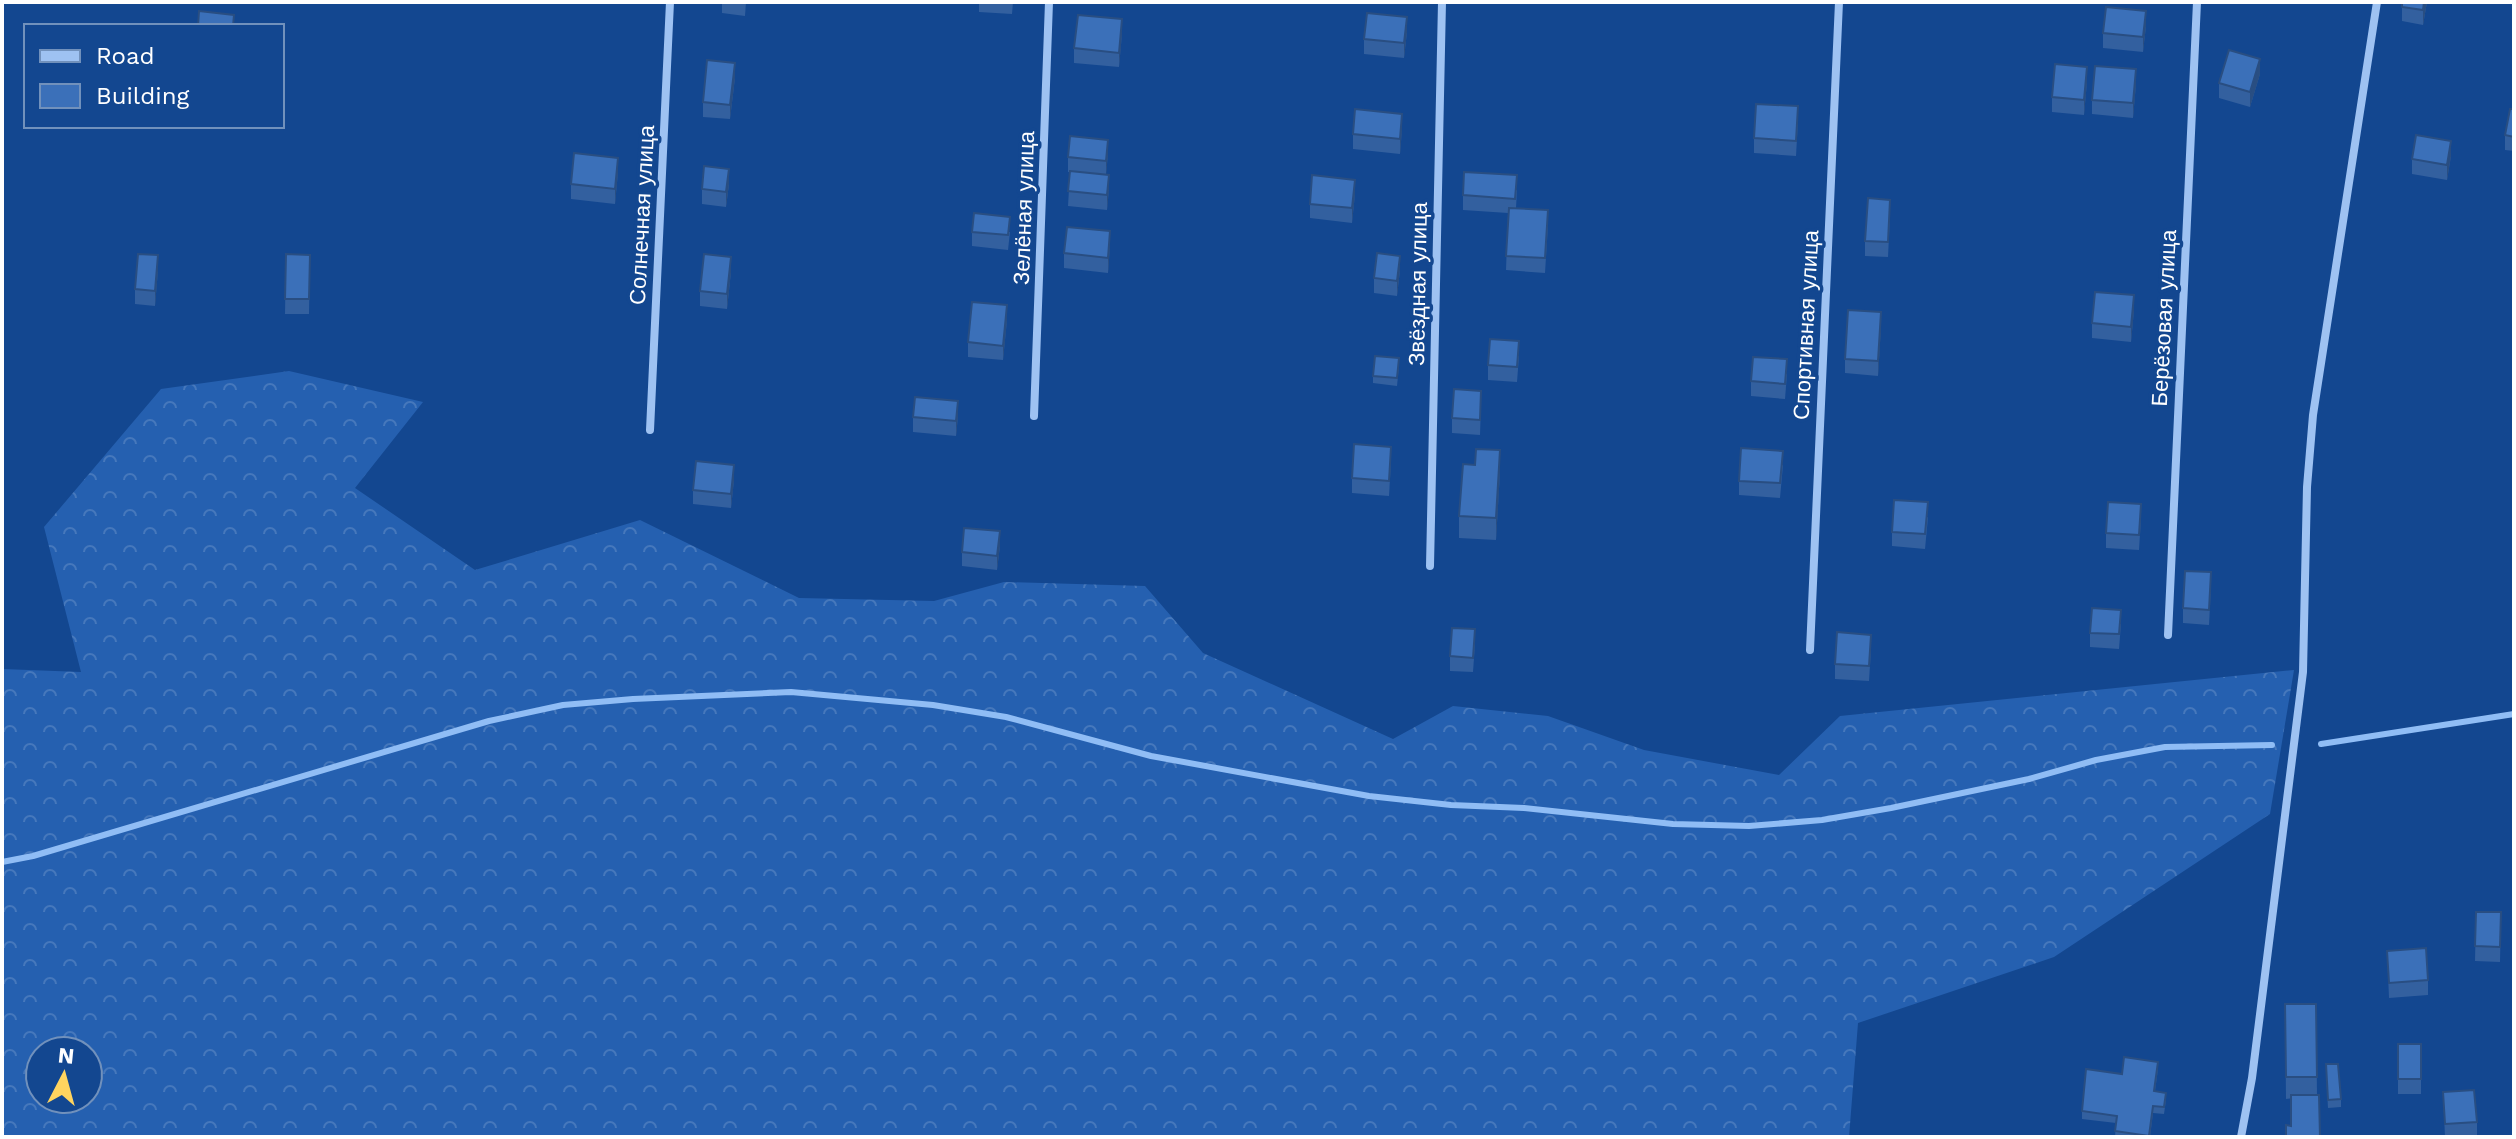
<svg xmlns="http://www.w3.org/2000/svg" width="2516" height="1139" font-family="'Work Sans',sans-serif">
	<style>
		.forest { fill: url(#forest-crowns); fill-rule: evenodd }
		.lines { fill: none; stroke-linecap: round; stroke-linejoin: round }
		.stream { stroke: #90bdf5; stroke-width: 6 }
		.minor { stroke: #9ec2f2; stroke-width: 8 }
		.wall { fill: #33609f }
		.shaded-wall { fill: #294e82 }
		.building { fill: #3b70b9; stroke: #294e82; stroke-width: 2 }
		.labels { text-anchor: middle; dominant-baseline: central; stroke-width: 7; stroke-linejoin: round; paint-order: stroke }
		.street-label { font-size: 22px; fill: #fff; stroke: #134790 }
	</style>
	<defs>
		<pattern id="forest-crowns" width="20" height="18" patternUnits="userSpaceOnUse" patternTransform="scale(2)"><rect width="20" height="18" fill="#2560b0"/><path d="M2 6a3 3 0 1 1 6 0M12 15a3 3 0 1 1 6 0" fill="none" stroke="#4678bc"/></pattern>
	</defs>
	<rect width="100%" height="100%" fill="#134790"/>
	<!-- forest -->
	<path class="forest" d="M289 371 423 402 355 488 475 570 640 520 799 598 934 601 1004 582 1145 586 1203 653 1393 739 1453 706 1548 716 1644 750 1779 775 1840 716 2294 670 2270 814 2054 957 1858 1023 1849 1137H2V669L81 672 44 527 161 389ZM40 1051H88V1099H40Z"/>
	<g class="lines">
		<!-- stream -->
		<g class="stream">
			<polyline points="2321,744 2514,714"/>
			<polyline points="2,862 33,856 489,721 563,705 633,699 791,692 933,705 1006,717 1151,756 1369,796 1451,805 1524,808 1673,824 1749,826 1822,820 1891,808 2029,779 2096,760 2165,747 2272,745"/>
		</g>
		<!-- minor -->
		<g class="minor">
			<polyline points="1034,416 1049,2"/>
			<polyline points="650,430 670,2"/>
			<polyline points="1430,566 1442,2"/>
			<polyline points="2168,635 2197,2"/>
			<polyline points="1810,650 1839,2"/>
			<polyline points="2241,1137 2252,1078 2303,672 2307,487 2313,415 2377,2"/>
		</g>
	</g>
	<!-- wall -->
	<g class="wall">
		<polygon points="722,2 746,2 745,16 722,13"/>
		<polygon points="979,2 1013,2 1012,14 979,12"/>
		<polygon points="2402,2 2427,2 2423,25 2402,21"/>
		<polygon points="2146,26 2143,52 2103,48 2103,33"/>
		<polygon points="1407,32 1404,58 1364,54 1364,39"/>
		<polygon points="1122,34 1119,67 1074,63 1074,48"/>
		<polygon points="2260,74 2250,107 2219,98 2219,83"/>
		<polygon points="735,78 730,119 703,117 703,102"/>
		<polygon points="2087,82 2084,115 2052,112 2052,97"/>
		<polygon points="2136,84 2133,118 2092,114 2092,100"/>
		<polygon points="2514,109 2514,151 2505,150 2505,135"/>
		<polygon points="1798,121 1796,156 1754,153 1754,138"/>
		<polygon points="1402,129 1400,154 1353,149 1353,134"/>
		<polygon points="1108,154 1106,174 1109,189 1107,210 1068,206 1070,172 1068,172 1068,157"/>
		<polygon points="2451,156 2447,180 2412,174 2412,159"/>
		<polygon points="618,172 615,204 571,199 571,184"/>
		<polygon points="729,184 726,207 702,204 702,189"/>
		<polygon points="1517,190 1516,208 1548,225 1545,273 1506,270 1508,213 1463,210 1463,195"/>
		<polygon points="1355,194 1352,223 1310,218 1310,204"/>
		<polygon points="1890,215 1888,257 1865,256 1865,241"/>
		<polygon points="972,232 1010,232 1008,250 972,246"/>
		<polygon points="1110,246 1108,273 1064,268 1064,253"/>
		<polygon points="286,254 310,255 309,314 285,314"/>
		<polygon points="158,270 155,306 135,304 135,289"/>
		<polygon points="1400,270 1397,296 1374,293 1374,278"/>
		<polygon points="731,272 727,309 700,306 700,291"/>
		<polygon points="2134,310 2131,342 2092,338 2092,323"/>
		<polygon points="1007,320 1003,360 968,357 968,342"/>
		<polygon points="1881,327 1878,376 1845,373 1845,359"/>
		<polygon points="1519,356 1517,382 1488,380 1488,365"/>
		<polygon points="1399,366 1397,386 1373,383 1373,376"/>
		<polygon points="1787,374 1785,399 1751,396 1751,381"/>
		<polygon points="1481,405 1480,435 1452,433 1452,418"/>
		<polygon points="958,416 956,436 913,432 913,417"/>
		<polygon points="1391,462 1389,496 1352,493 1352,478"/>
		<polygon points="1475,465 1500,472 1496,540 1459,538 1459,516"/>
		<polygon points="1783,465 1780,498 1739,495 1739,481"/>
		<polygon points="734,480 731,508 693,504 693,490"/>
		<polygon points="1928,517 1925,549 1892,546 1892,532"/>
		<polygon points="2141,519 2139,550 2106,548 2106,533"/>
		<polygon points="1000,546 997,570 962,566 962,552"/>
		<polygon points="2211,587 2209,625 2183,623 2183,608"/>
		<polygon points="2121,624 2119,649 2090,647 2090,633"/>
		<polygon points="1475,644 1473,672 1450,671 1450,656"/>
		<polygon points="1871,650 1869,681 1835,679 1835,664"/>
		<polygon points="2476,912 2501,912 2500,962 2475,961"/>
		<polygon points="2387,951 2428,980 2428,995 2389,998"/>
		<polygon points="2285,1004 2316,1004 2317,1095 2286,1099"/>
		<rect x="2398" y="1044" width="23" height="50"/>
		<polygon points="2158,1069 2155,1091 2166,1100 2164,1114 2153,1113 2150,1137 2115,1137 2116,1123 2082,1119 2082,1111 2122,1074"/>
		<polygon points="2326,1072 2341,1099 2341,1107 2328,1108"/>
		<polygon points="2443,1092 2477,1122 2477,1136 2445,1137"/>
	</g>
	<!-- shaded-wall -->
	<g class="shaded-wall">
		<polygon points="2424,2 2427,2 2423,25 2423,10"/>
		<polygon points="2146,11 2146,26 2143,52 2143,37"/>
		<polygon points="1407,17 1407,32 1404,58 1404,43"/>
		<polygon points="1122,19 1122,34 1119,67 1119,53"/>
		<polygon points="2260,59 2260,74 2250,107 2250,92"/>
		<polygon points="735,63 735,78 730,119 730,105"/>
		<polygon points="2087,67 2087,82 2084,115 2084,100"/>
		<polygon points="2136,69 2136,84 2133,118 2133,103"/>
		<polygon points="1402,114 1402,129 1400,154 1400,139"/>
		<polygon points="1108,140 1108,154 1106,176 1106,161"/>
		<polygon points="2451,141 2451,156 2447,180 2447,165"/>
		<polygon points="618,158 618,172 615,204 615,189"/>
		<polygon points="729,169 729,184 726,207 726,192"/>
		<polygon points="1109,175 1109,189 1107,210 1107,195"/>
		<polygon points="1355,180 1355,194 1352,223 1352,208"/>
		<polygon points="1110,231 1110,246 1108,273 1108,258"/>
		<polygon points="158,255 158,270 155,306 155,291"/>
		<polygon points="1400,256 1400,270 1397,296 1397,281"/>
		<polygon points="731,257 731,272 727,309 727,294"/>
		<polygon points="2134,295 2134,310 2131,342 2131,327"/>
		<polygon points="1007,305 1007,320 1003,360 1003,346"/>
		<polygon points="1881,312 1881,327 1878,376 1878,361"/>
		<polygon points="958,401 958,416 956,436 956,421"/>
		<polygon points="1500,450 1500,472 1496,540 1496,518"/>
		<polygon points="734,465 734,480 731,508 731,494"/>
		<polygon points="1000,531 1000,546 997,570 997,556"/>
	</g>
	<!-- building -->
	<g class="building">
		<polygon points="2402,2 2424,2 2423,10 2402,7"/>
		<polygon points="2106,7 2146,11 2143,37 2103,33"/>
		<polygon points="199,11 234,15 233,26 198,26"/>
		<polygon points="1367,13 1407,17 1404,43 1364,39"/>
		<polygon points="1078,15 1122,19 1119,53 1074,48"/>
		<polygon points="2229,50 2260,59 2250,92 2219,83"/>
		<polygon points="707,60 735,63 730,105 703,102"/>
		<polygon points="2055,64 2087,67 2084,100 2052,97"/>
		<polygon points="2095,66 2136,69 2133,103 2092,100"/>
		<polygon points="1756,104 1798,106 1796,141 1754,138"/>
		<polygon points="1355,109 1402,114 1400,139 1353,134"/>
		<polygon points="2510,109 2514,109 2514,137 2505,135"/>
		<polygon points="2416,135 2451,141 2447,165 2412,159"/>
		<polygon points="1070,136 1108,140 1106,161 1068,157"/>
		<polygon points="574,153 618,158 615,189 571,184"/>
		<polygon points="704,166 729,169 726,192 702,189"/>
		<polygon points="1070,171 1109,175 1107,195 1068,191"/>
		<polygon points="1464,172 1517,175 1515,199 1463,195"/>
		<polygon points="1312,175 1355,180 1352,208 1310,204"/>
		<polygon points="1868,198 1890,200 1888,242 1865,241"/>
		<polygon points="1509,208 1548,210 1545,258 1506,256"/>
		<polygon points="974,213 1010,217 1008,235 972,232"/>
		<polygon points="1067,227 1110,231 1108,258 1064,253"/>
		<polygon points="1377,253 1400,256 1397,281 1374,278"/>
		<polygon points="138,254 158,255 155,291 135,289"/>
		<polygon points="286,254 310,255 309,299 285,299"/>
		<polygon points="704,254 731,257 727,294 700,291"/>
		<polygon points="2095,292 2134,295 2131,327 2092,323"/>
		<polygon points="972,302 1007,305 1003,346 968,342"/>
		<polygon points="1848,310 1881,312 1878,361 1845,359"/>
		<polygon points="1490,339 1519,341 1517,367 1488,365"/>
		<polygon points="1375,356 1399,358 1397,378 1373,376"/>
		<polygon points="1753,357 1787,359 1785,384 1751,381"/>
		<polygon points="1454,389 1481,391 1480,420 1452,418"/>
		<polygon points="915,397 958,401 956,421 913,417"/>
		<polygon points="1354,444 1391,447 1389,481 1352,478"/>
		<polygon points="1741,448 1783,451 1780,483 1739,481"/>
		<polygon points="1476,449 1500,450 1496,518 1459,516 1463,464 1475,465"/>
		<polygon points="696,461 734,465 731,494 693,490"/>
		<polygon points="1894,500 1928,502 1925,534 1892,532"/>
		<polygon points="2108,502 2141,504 2139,535 2106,533"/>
		<polygon points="964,528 1000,531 997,556 962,552"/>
		<polygon points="2185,571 2211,572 2209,610 2183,608"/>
		<polygon points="2092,608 2121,610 2119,634 2090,633"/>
		<polygon points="1452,628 1475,629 1473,658 1450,656"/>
		<polygon points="1837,632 1871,635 1869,666 1835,664"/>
		<polygon points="2476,912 2501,912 2500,947 2475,946"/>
		<polygon points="2426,948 2428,980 2389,983 2387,951"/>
		<polygon points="2285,1004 2316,1004 2317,1077 2286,1077"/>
		<rect x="2398" y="1044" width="23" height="35"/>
		<polygon points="2124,1057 2158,1062 2154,1091 2166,1093 2164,1107 2153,1106 2149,1136 2115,1131 2117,1116 2082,1111 2086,1069 2122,1074"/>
		<polygon points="2326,1064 2338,1064 2341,1099 2328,1100"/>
		<polygon points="2474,1090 2477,1122 2445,1124 2443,1092"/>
		<polygon points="2291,1095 2319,1095 2320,1137 2286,1137 2286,1125 2291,1126"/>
	</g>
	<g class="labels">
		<!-- street labels -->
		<g class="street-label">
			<text transform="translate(1024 208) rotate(-88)">Зелёная улица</text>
			<text transform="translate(642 215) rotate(-87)">Солнечная улица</text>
			<text transform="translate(1418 284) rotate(-89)">Звёздная улица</text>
			<text transform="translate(2164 318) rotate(-87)">Берёзовая улица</text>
			<text transform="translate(1806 325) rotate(-87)">Спортивная улица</text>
		</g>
	</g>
	<!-- border -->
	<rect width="2516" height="1139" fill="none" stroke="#ffffff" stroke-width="8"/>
	<!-- legend -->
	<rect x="24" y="24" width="260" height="104" fill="#134790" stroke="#7191bc" stroke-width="2"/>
	<rect x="40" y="50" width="40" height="12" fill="#9ec2f2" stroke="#7191bc" stroke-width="2"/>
	<text x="96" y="64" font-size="24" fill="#ffffff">Road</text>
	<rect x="40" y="84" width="40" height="24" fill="#3b70b9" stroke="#7191bc" stroke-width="2"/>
	<text x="96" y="104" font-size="24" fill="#ffffff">Building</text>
	<!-- north arrow -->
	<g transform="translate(64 1075) rotate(6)"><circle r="38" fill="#134790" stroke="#7191bc" stroke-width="2"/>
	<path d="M0-6L14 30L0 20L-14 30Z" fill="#ffd45f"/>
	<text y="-12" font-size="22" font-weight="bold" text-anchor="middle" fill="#ffffff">N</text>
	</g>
</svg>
